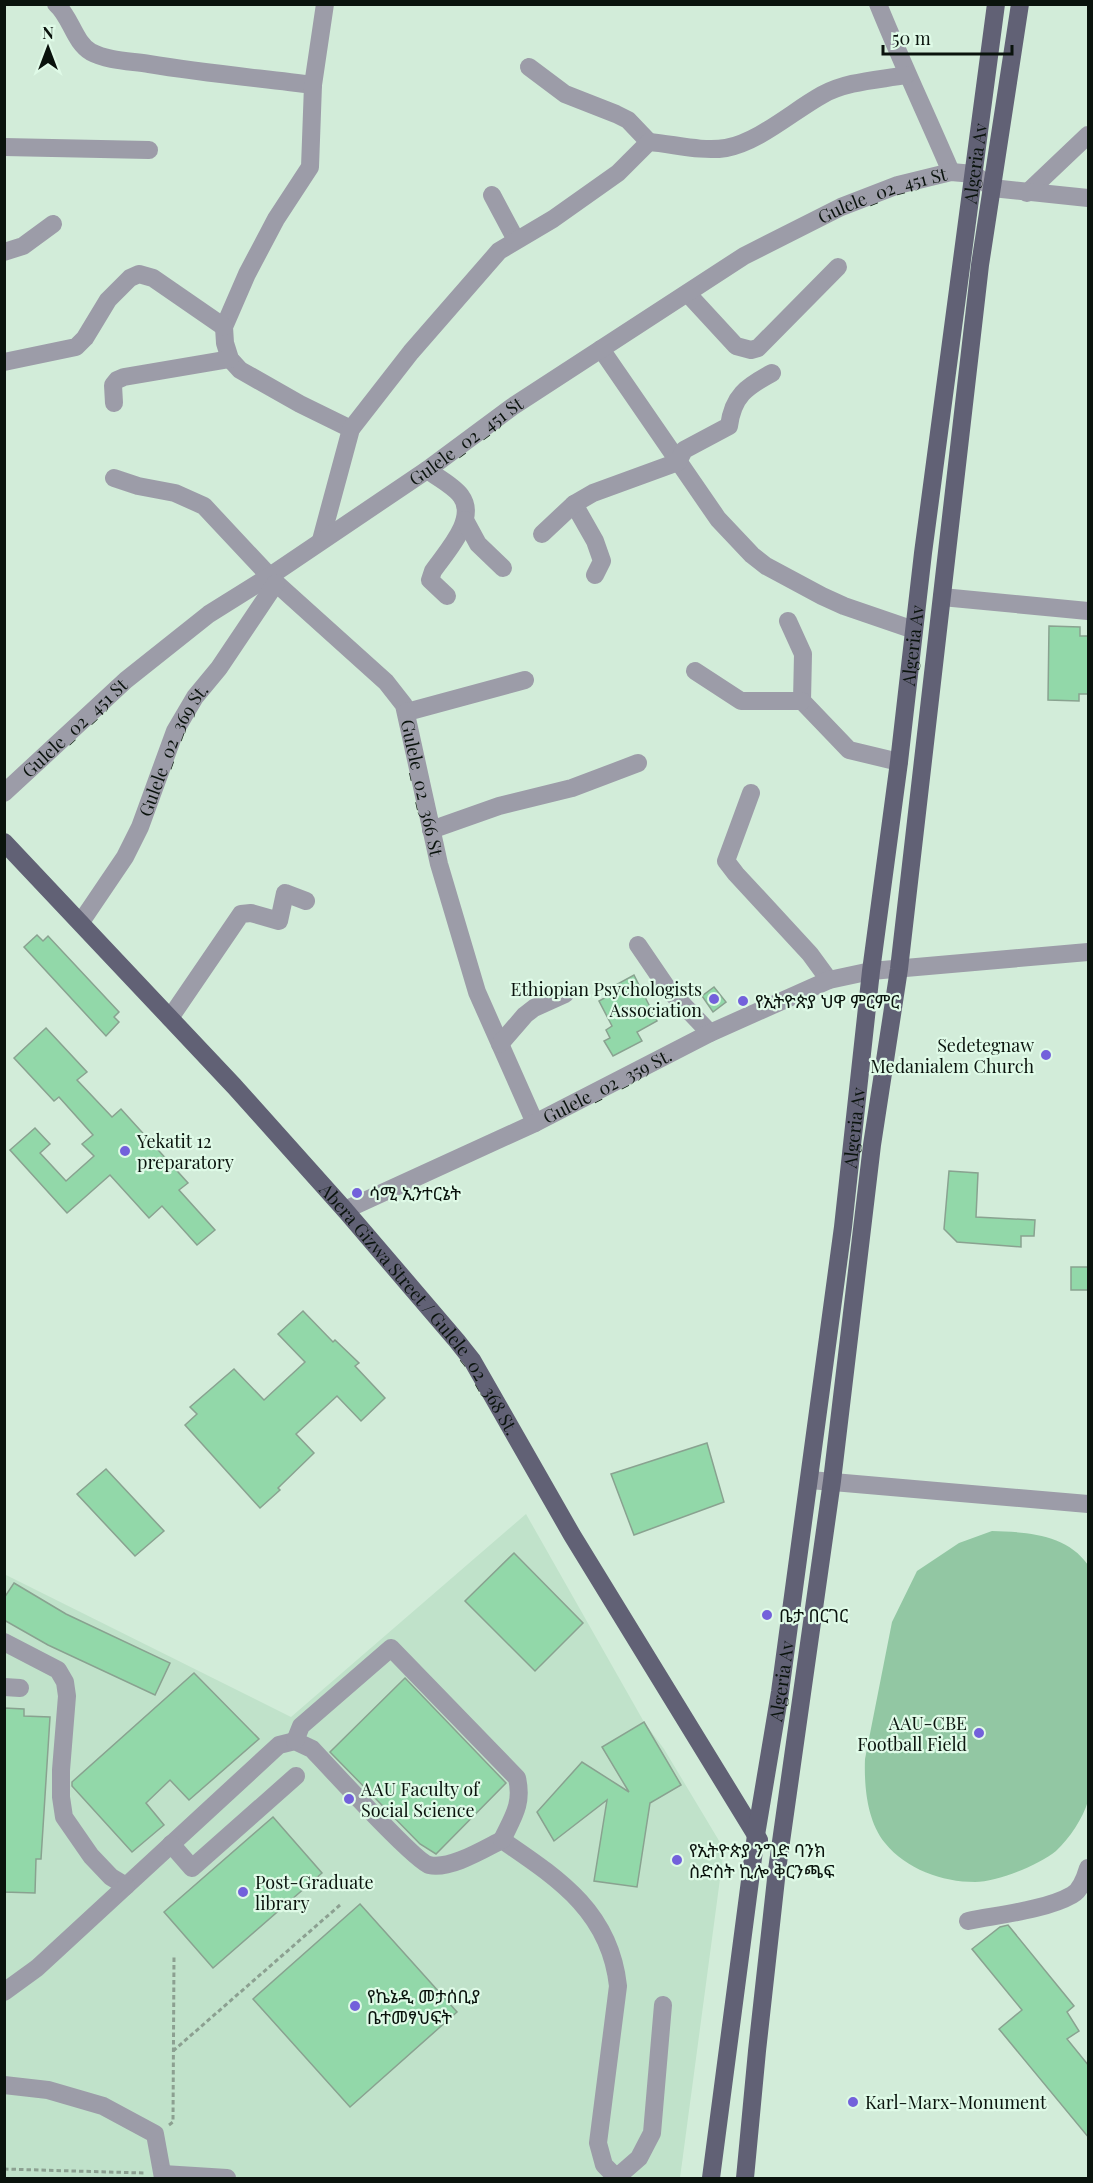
<svg xmlns="http://www.w3.org/2000/svg" width="1093" height="2183" font-family="'Playfair Display','Noto Sans Ethiopic',serif">
	<style>
		.built { fill: #c0e2ca }
		.green { fill: #92c7a3 }
		.building { fill: #92d8a9; stroke: #89a290; stroke-width: 1.5 }
		.lines { fill: none; stroke-linecap: round; stroke-linejoin: round }
		.path { stroke: #8ca091; stroke-width: 3; stroke-dasharray: 4.5 3; stroke-linecap: butt }
		.minor { stroke: #9c9ca8; stroke-width: 18 }
		.major { stroke: #616175; stroke-width: 18 }
		.poi-dot { fill: #7361db; stroke: #dffae7; stroke-width: 2 }
		.labels { text-anchor: middle; dominant-baseline: central; stroke-width: 4.5; stroke-linejoin: round; paint-order: stroke }
		.street-label { font-size: 18px; fill: #0a130d; stroke: #dffae7 }
		.poi-label { font-size: 18px; fill: #0a130d; stroke: #dffae7; text-anchor: start }
	</style>
	<rect width="100%" height="100%" fill="#d2ecd9"/>
	<!-- built -->
	<polygon class="built" points="526,1514 644,1722 664,1749 724,1849 680,2178 5,2178 4,1574 291,1717"/>
	<!-- green -->
	<path class="green" d="M992 1531C1026 1532 1067 1534 1088 1565V1801C1083 1818 1070 1838 1056 1851 1039 1865 997 1882 975 1882 942 1882 906 1869 885 1843 867 1821 864 1786 865 1759L892 1622 917 1571 959 1543Z"/>
	<!-- building -->
	<g class="building">
		<polygon points="1049,626 1080,627 1080,636 1089,636 1089,694 1079,694 1079,701 1048,700"/>
		<polygon points="37,935 43,941 48,936 119,1012 114,1017 119,1022 106,1036 24,947"/>
		<polygon points="634,975 657,1021 637,1032 642,1041 613,1056 604,1041 610,1038 606,1030 612,1026 599,1001 615,992 612,987"/>
		<polygon points="714,987 726,1002 713,1012 702,996"/>
		<polygon points="46,1028 87,1072 77,1080 112,1117 121,1109 188,1183 179,1190 215,1230 197,1245 162,1206 149,1218 110,1175 67,1213 10,1150 35,1128 50,1144 40,1153 66,1181 94,1156 82,1144 93,1135 59,1097 54,1101 14,1058"/>
		<polygon points="949,1171 978,1173 976,1217 1035,1220 1034,1236 1021,1236 1021,1247 957,1242 944,1229"/>
		<rect x="1071" y="1267" width="18" height="23"/>
		<polygon points="303,1311 333,1342 335,1340 359,1363 355,1366 385,1398 361,1421 337,1396 296,1434 314,1453 278,1488 280,1490 260,1508 185,1425 197,1414 190,1407 234,1369 264,1400 305,1362 278,1334"/>
		<polygon points="707,1443 724,1502 634,1535 611,1474"/>
		<polygon points="106,1469 164,1531 135,1556 77,1494"/>
		<polygon points="514,1553 583,1623 535,1671 465,1601"/>
		<polygon points="14,1583 66,1614 170,1663 155,1695 48,1645 4,1620 4,1598"/>
		<polygon points="194,1673 259,1739 189,1800 170,1780 146,1803 164,1825 132,1852 72,1786 72,1782"/>
		<polygon points="405,1678 506,1783 436,1854 420,1844 330,1752"/>
		<polygon points="4,1708 24,1709 24,1716 50,1717 41,1859 36,1859 35,1893 4,1892"/>
		<polygon points="644,1722 681,1785 650,1803 637,1887 594,1881 607,1800 554,1841 537,1812 582,1762 629,1792 602,1747"/>
		<polygon points="273,1817 322,1873 213,1968 164,1912"/>
		<polygon points="360,1904 457,2012 350,2107 253,1999"/>
		<polygon points="1008,1925 1074,2006 1067,2012 1079,2031 1067,2039 1089,2066 1089,2138 999,2029 1022,2010 972,1949 1000,1927"/>
	</g>
	<g class="lines">
		<!-- path -->
		<g class="path">
			<polyline points="173,2051 340,1905"/>
			<polyline points="169,2125 173,2122 174,1955"/>
			<polyline points="4,2169 144,2173"/>
		</g>
		<!-- minor -->
		<g class="minor">
			<path d="M56 4C71 17 74 42 91 52 108 61 130 61 149 64 203 73 258 78 313 85"/>
			<polyline points="325,4 313,85 310,167 276,219 247,274 224,327 225,343 230,359 240,370 300,404 351,429"/>
			<path d="M878 4C901 61 927 116 951 172"/>
			<polyline points="529,67 565,94 616,114 628,120 649,142"/>
			<polyline points="4,147 149,150"/>
			<polyline points="1027,193 1088,135"/>
			<polyline points="492,195 516,240"/>
			<polyline points="4,252 23,246 53,224"/>
			<polyline points="688,294 736,346 751,350 758,348 838,267"/>
			<polyline points="601,349 718,519 752,555 766,566 822,596 844,606 914,630"/>
			<polyline points="4,362 76,347 85,338 108,300 130,278 139,274 153,278 224,327"/>
			<polyline points="114,403 113,385 117,380 124,377 230,359"/>
			<path d="M427 470C437 477 454 486 461 496 478 519 446 552 433 571L430 580 447 596"/>
			<path id="s1" d="M114 478 138 486 175 493 204 506 276 583 386 682 404 705 439 864 477 992 535 1123"/>
			<polyline points="574,504 595,541 602,561 595,575"/>
			<polyline points="465,520 478,544 503,568"/>
			<path d="M542 534 574 504 593 493 678 462 684 450 729 426C733 396 746 387 772 373"/>
			<path d="M321 540 351 429 411 352 499 251 553 219 618 173 649 142C674 144 701 152 726 148 759 142 793 111 822 95 847 81 879 80 906 75"/>
			<polyline points="942,597 1088,611"/>
			<polyline points="788,621 803,654 802,701 849,750 899,762"/>
			<polyline points="695,671 741,701 802,701"/>
			<polyline points="407,712 525,680"/>
			<path id="s2" d="M4 793 126 680 209 614 270 576 427 470 512 407 744 256 841 207 898 185 951 172 974 174 992 188 1088 198"/>
			<polyline points="751,793 726,861 736,874 810,954 829,980"/>
			<polyline points="431,830 499,806 572,788 638,763"/>
			<path id="s3" d="M81 922 125 857 140 827 175 731 195 697 219 668 276 583"/>
			<polyline points="638,945 668,989 710,1033"/>
			<polyline points="170,1018 241,914 251,913 279,921 285,893 306,901"/>
			<polyline points="500,1044 525,1015 534,1008 565,994"/>
			<path id="s4" d="M345 1210 535 1123 710 1033 829 980 871 971 1088 952"/>
			<polyline points="810,1480 1088,1504"/>
			<path d="M4 1642 58 1670 65 1682 67 1696 61 1770V1797L64 1817 91 1856 111 1877 126 1886 279 1745 295 1741 312 1749C328 1766 416 1862 429 1865 450 1870 484 1849 502 1840 559 1879 610 1912 618 1986L598 2143 604 2165 616 2177"/>
			<polyline points="4,1687 20,1688"/>
			<path d="M295 1741 301 1726 391 1648 517 1778C523 1804 513 1817 502 1840"/>
			<polyline points="171,1844 192,1868 296,1776"/>
			<path d="M968 1921C997 1915 1046 1910 1072 1895 1081 1890 1085 1878 1088 1868"/>
			<polyline points="4,1992 37,1968 126,1886"/>
			<polyline points="4,2085 48,2090 103,2106 155,2134 163,2178"/>
			<polyline points="163,2174 227,2178"/>
			<polyline points="616,2178 639,2158 652,2133 663,2005"/>
		</g>
		<!-- major -->
		<g class="major">
			<path id="s5" d="M4 842 234 1086 345 1210 457 1341 472 1360 572 1535 759 1840"/>
			<path id="s6" d="M711 2178 756 1835 780 1692 843 1227 871 971 899 762 923 553 996 4"/>
			<polyline points="745,2178 757,2051 777,1870 832,1481 872,1145 899,969 980,265 1020,4"/>
		</g>
	</g>
	<!-- markers -->
	<g class="poi-dot">
		<circle cx="714" cy="999" r="6"/>
		<circle cx="743" cy="1001" r="6"/>
		<circle cx="1046" cy="1055" r="6"/>
		<circle cx="125" cy="1151" r="6"/>
		<circle cx="357" cy="1193" r="6"/>
		<circle cx="767" cy="1615" r="6"/>
		<circle cx="979" cy="1733" r="6"/>
		<circle cx="349" cy="1799" r="6"/>
		<circle cx="677" cy="1860" r="6"/>
		<circle cx="243" cy="1892" r="6"/>
		<circle cx="355" cy="2006" r="6"/>
		<circle cx="853" cy="2102" r="6"/>
	</g>
	<g class="labels">
		<!-- street labels -->
		<g class="street-label">
			<text stroke="none"><textPath href="#s6" startOffset="2032">Algeria Av</textPath></text>
			<text stroke="none"><textPath href="#s2" startOffset="1068">Gulele_02_451 St</textPath></text>
			<text stroke="none"><textPath href="#s2" startOffset="582">Gulele_02_451 St</textPath></text>
			<text stroke="none"><textPath href="#s6" startOffset="1546">Algeria Av</textPath></text>
			<text stroke="none"><textPath href="#s2" startOffset="96">Gulele_02_451 St</textPath></text>
			<text stroke="none"><textPath href="#s3" startOffset="196">Gulele_02_369 St.</textPath></text>
			<text stroke="none"><textPath href="#s1" startOffset="462">Gulele_02_366 St</textPath></text>
			<text stroke="none"><textPath href="#s4" startOffset="290">Gulele_02_359 St.</textPath></text>
			<text stroke="none"><textPath href="#s6" startOffset="1060">Algeria Av</textPath></text>
			<text stroke="none"><textPath href="#s5" startOffset="626">Abera Gizwa Street / Gulele_02_368 St.</textPath></text>
			<text stroke="none"><textPath href="#s6" startOffset="502">Algeria Av</textPath></text>
		</g>
		<!-- poi labels -->
		<g class="poi-label">
			<text x="702" y="989" text-anchor="end">Ethiopian Psychologists<tspan x="702" dy="21">Association</tspan></text>
			<text x="755" y="1001">የኢትዮጵያ ህዋ ምርምር</text>
			<text x="1034" y="1045" text-anchor="end">Sedetegnaw<tspan x="1034" dy="21">Medanialem Church</tspan></text>
			<text x="137" y="1141">Yekatit 12<tspan x="137" dy="21">preparatory</tspan></text>
			<text x="369" y="1193">ሳሚ ኢንተርኔት</text>
			<text x="779" y="1615">ቤታ በርገር</text>
			<text x="967" y="1723" text-anchor="end">AAU-CBE<tspan x="967" dy="21">Football Field</tspan></text>
			<text x="361" y="1789">AAU Faculty of<tspan x="361" dy="21">Social Science</tspan></text>
			<text x="689" y="1850">የኢትዮጵያ ንግድ ባንክ<tspan x="689" dy="21">ስድስት ኪሎ ቅርንጫፍ</tspan></text>
			<text x="255" y="1882">Post-Graduate<tspan x="255" dy="21">library</tspan></text>
			<text x="367" y="1996">የኬኔዲ መታሰቢያ<tspan x="367" dy="21">ቤተመፃህፍት</tspan></text>
			<text x="865" y="2102">Karl-Marx-Monument</text>
		</g>
	</g>
	<!-- border -->
	<rect width="1093" height="2183" fill="none" stroke="#0a130d" stroke-width="12"/>
	<!-- north arrow -->
	<g transform="translate(48 48)" stroke="#dffae7" stroke-width="4.5" paint-order="stroke">
	<path d="M0-4.5L10 22L0 15L-10 22Z" fill="#0a130d"/>
	<text y="-9" font-size="16" font-weight="bold" text-anchor="middle" fill="#0a130d">N</text>
	</g>
	<!-- scale -->
	<path d="M883 45v9h129v-9" fill="none" stroke="#0a130d" stroke-width="3"/>
	<text x="892" y="45" font-size="18" fill="#0a130d" stroke="#dffae7" stroke-width="4.5" paint-order="stroke">50 m</text>
</svg>
